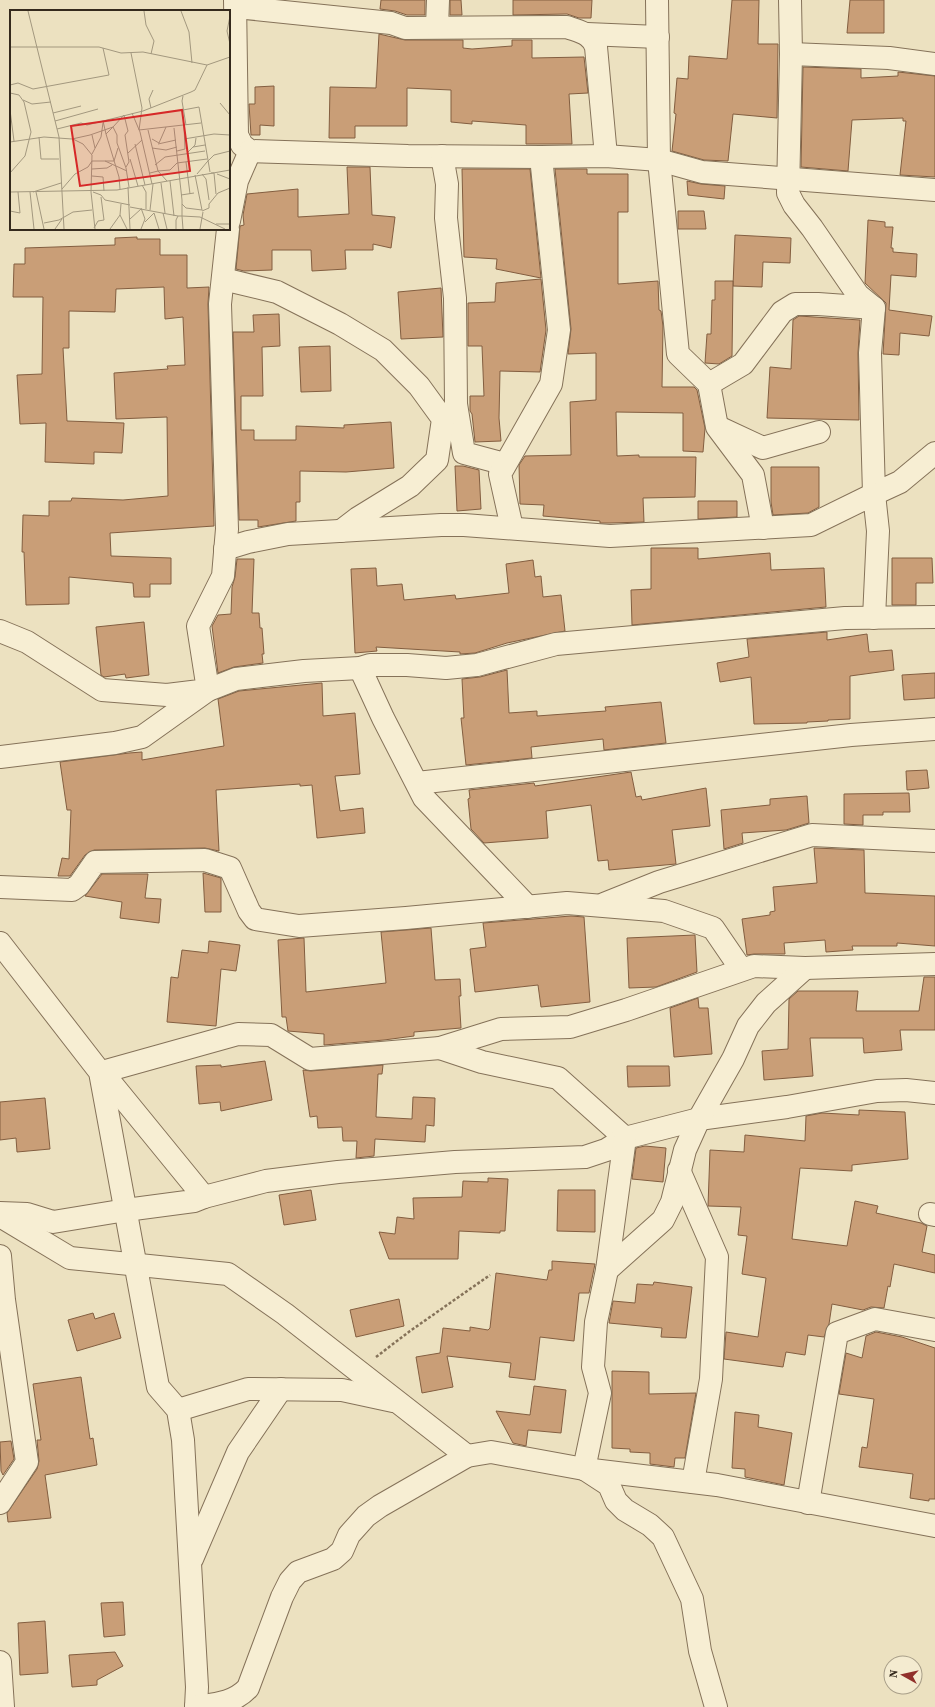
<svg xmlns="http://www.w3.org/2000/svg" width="935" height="1707" font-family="'Source Serif 4',serif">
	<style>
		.building { fill: #c99e77; stroke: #835e40 }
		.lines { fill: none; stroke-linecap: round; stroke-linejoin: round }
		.street-casing { stroke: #857259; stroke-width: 24 }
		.path { stroke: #857259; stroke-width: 2.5; stroke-dasharray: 3 2; stroke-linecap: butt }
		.street { stroke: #f7eed3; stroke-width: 22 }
		.inset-road { fill: none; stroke: #a3987f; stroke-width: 1 }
		.view { fill: #d62828; fill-opacity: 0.15; stroke: #d62828; stroke-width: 2 }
		.inset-edge { fill: none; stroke: #352a1d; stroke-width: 2 }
	</style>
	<rect width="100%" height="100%" fill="#ece1c0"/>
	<!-- building -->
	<g class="building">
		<polygon points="381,0 425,0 425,15 407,15 395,11 380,9"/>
		<polygon points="450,0 461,0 462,15 450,15"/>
		<polygon points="513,0 592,0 591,18 579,18 567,14 513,15"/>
		<polygon points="732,0 759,0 758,44 778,44 777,118 733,114 728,161 704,160 672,151 676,114 674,113 677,78 688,79 689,56 727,59"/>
		<polygon points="850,0 884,0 884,33 847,33"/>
		<polygon points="379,34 405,40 463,40 463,48 472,49 512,46 512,40 532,40 532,58 584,57 588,93 569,94 572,144 526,144 526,125 472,121 472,124 451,122 451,90 407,88 407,126 355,126 355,138 329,138 330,87 376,88"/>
		<polygon points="803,67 861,69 861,78 898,76 898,72 935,76 935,177 900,175 906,121 903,121 903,118 852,120 848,171 801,167"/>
		<polygon points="274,86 274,126 260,125 260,135 251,135 249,104 255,104 255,87"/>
		<polygon points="347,167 370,167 372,215 395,217 391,248 373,244 373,250 345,250 346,269 312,271 311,250 272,250 272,270 244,271 236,269 240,226 244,225 243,215 247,194 298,189 298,217 349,214"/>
		<polygon points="462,169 530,169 541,278 496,269 497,259 464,257"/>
		<polygon points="555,169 587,169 587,174 628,174 628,212 618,212 618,284 658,281 659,310 661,311 663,326 662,387 694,387 697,390 705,428 703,452 683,451 683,413 616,412 617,456 639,455 639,457 696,457 695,497 643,498 644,522 610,523 600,523 600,521 543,516 544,505 520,504 519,465 525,456 571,455 570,402 596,400 596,353 568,354 571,329"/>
		<polygon points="687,181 701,184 725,186 724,199 688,195"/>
		<polygon points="678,211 704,211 706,229 678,229"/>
		<polygon points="868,220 885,222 885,227 893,227 891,248 893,248 893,252 917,254 916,277 891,275 889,310 932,316 929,336 900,333 899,355 883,354 886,303 865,283"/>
		<polygon points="735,235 791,238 790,263 763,262 762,287 733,286"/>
		<polygon points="137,237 137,239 160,239 160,255 187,255 187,288 209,287 208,304 214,526 110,533 111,556 171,558 171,584 150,584 150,597 134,597 133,583 69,577 69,604 26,605 24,552 22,552 23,515 49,516 49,501 71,501 72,498 123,500 168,496 167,417 116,419 114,373 168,369 167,366 185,365 183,317 165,319 164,287 116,289 115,312 69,311 69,348 63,348 67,421 124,423 122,453 94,452 94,464 45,462 46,423 20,424 17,375 42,374 43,297 13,297 14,264 25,264 25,248 115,245 115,238"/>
		<polygon points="541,279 546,330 540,372 500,371 499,418 501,441 475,442 472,414 470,411 470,396 484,396 482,346 468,346 468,303 495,302 496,283"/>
		<polygon points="715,281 733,281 732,356 719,364 705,363 707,334 711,334 712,300 715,300"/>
		<polygon points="441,288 443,337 401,339 398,292"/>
		<polygon points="279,314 280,346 262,347 263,396 241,396 241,430 254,430 254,440 296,440 296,426 344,428 344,425 391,422 394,468 346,472 300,471 300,502 296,502 296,521 258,527 258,520 239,520 233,332 254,332 253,315"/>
		<polygon points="799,316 860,320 858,353 859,420 767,418 770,367 791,369 793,320"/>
		<polygon points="330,346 331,391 301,392 299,347"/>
		<polygon points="455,466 463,466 479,470 481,509 457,511"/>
		<polygon points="771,467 819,467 819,507 808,513 773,515 771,502"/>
		<polygon points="698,501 737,501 737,517 698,519"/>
		<polygon points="651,548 698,548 698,559 770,553 771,570 824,568 826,607 632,625 631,590 651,589"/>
		<polygon points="892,558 932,558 933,583 916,583 916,605 892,605"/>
		<polygon points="237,559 254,559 252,613 259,613 260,628 262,628 264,654 262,654 263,663 234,667 218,673 212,626 218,615 231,614 232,587 235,577"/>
		<polygon points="533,560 535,577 541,576 543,597 561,595 565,631 507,643 475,653 460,654 460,652 376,647 377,651 355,653 351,569 376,568 377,586 402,584 404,600 455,595 456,599 509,593 506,564"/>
		<polygon points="144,622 149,675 126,678 125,674 104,677 101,675 96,627"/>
		<polygon points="827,632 827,640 867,634 869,652 892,650 894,670 850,676 850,719 828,720 828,721 807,722 807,723 754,724 751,677 720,682 717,663 749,657 747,639"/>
		<polygon points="507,670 509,713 537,711 537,716 606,711 605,707 661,702 666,743 604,750 603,739 531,747 532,758 466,765 461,718 464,718 462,679 480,677"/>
		<polygon points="935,673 935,698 904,700 902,675"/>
		<polygon points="322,683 323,716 355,713 360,774 335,776 340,811 363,808 365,833 317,838 312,785 300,786 300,784 216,790 219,851 205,848 94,850 85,855 70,876 58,876 62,858 69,859 71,810 67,810 60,762 129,753 142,752 142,760 224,746 218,699 239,691"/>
		<polygon points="927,770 929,788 907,790 906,771"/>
		<polygon points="631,772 636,797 641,796 642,800 706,788 710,826 672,830 676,864 609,870 608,860 598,861 591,805 546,811 548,838 484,843 471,829 468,799 470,798 469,790 534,783 535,786"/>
		<polygon points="909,793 910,812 883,812 883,815 863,815 863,825 844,824 844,794"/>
		<polygon points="807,796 809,823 786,830 742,833 743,843 724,849 721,810 770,805 770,799"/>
		<polygon points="814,848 864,850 865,893 935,896 935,946 897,943 897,946 852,946 853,950 826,952 825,940 784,943 785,954 754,954 747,955 742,919 770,915 770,912 775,911 773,887 817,883"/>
		<polygon points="203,873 221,878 221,912 205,912"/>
		<polygon points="102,874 148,874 145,898 161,899 159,923 120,918 122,902 85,896"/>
		<polygon points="571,916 584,917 590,1002 541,1007 538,985 475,992 470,949 486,947 483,923"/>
		<polygon points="431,928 435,980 460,979 461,996 459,996 461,1028 414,1032 414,1036 384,1040 324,1045 324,1034 288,1031 286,1017 282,1017 278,940 304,938 306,992 386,983 381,932"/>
		<polygon points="695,935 697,972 656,987 629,988 627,938"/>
		<polygon points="209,941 240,945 236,971 221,969 216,1026 167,1022 171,977 178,978 182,950 208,953"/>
		<polygon points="924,977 935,977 935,1030 900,1030 902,1050 864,1053 863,1038 810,1038 813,1076 764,1080 762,1051 788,1049 789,999 798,991 858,991 856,1011 919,1011"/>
		<polygon points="698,998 699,1008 708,1008 712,1054 674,1057 670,1008"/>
		<polygon points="265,1061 272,1100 221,1111 220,1102 199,1104 196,1066 221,1065 221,1067"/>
		<polygon points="383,1065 382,1074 378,1074 376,1117 412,1119 413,1097 435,1098 434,1126 426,1125 425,1142 375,1139 374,1156 356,1158 357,1141 343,1141 342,1127 318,1128 317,1116 310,1117 303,1070 311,1071"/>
		<polygon points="627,1066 669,1066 670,1086 628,1087"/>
		<polygon points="45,1098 50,1149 17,1152 16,1138 0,1140 0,1102"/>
		<polygon points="859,1110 905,1112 908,1159 852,1165 852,1171 800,1168 792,1239 847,1246 855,1201 878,1206 876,1213 921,1223 927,1226 922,1252 935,1255 935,1273 894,1264 890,1287 888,1286 884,1308 871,1307 863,1310 832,1304 829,1324 824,1337 808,1335 805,1355 786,1352 783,1367 724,1359 726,1332 758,1337 766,1278 742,1274 747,1236 738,1235 741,1207 708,1206 710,1150 744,1152 745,1135 805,1141 806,1116 822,1113 859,1115"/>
		<polygon points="645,1146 666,1148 663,1182 632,1179 636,1148"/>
		<polygon points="488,1178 508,1179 505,1231 500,1231 500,1233 459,1231 458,1259 389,1259 379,1232 395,1234 397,1217 414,1219 413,1198 462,1197 463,1181 488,1182"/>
		<polygon points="311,1190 316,1220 284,1225 279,1195"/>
		<polygon points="558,1190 595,1190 595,1232 557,1231"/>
		<polygon points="552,1261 595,1264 589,1293 579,1293 574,1341 540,1337 535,1380 509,1377 511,1363 447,1356 453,1387 422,1393 416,1357 440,1353 443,1328 470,1331 470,1327 488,1330 490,1328 496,1273 547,1280 549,1270 552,1270"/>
		<polygon points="654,1282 692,1287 686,1338 661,1337 662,1328 609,1323 613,1301 635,1303 637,1284 653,1285"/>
		<polygon points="399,1299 404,1326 356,1337 350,1310"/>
		<polygon points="93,1313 95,1319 114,1313 121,1338 77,1351 68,1320"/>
		<polygon points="876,1332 902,1337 935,1348 935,1499 929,1499 929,1501 910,1498 913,1474 859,1467 862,1447 867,1448 874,1399 839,1394 846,1353 862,1358 866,1336"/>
		<polygon points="612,1371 649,1372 649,1394 696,1393 685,1458 675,1458 674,1467 650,1464 650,1453 630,1452 630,1449 612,1448"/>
		<polygon points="81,1377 90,1439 93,1438 97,1465 45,1475 51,1518 8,1522 7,1513 37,1469 39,1461 37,1440 41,1440 33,1384"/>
		<polygon points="534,1386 566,1390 561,1433 528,1430 526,1446 513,1443 496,1411 530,1415"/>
		<polygon points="735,1412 759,1415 758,1427 792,1433 784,1485 745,1477 745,1469 732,1468"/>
		<polygon points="11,1441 14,1459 3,1475 1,1471 0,1442"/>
		<polygon points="123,1602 125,1635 104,1637 101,1603"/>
		<polygon points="45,1621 48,1673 20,1675 18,1623"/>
		<polygon points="115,1652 123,1666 97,1680 97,1685 72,1687 69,1655"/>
	</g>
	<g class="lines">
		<!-- street casing -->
		<g class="street-casing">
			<g id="street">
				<polyline points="235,0 237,135 242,145 250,151 408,156 541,157 606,156 659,160 702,172 935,190"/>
				<polyline points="657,0 659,160 678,354 709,384 717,427 753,475 763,528"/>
				<polyline points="790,0 791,54 788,193 794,205 812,228 858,295 874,308 870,353 874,494 900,482 935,453"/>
				<path d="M236 7 391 23 405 28 567 27C580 32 591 33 596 47L606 156"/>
				<polyline points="437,27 438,0"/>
				<polyline points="587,34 658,37"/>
				<polyline points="791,54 889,58 935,64"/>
				<polyline points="442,156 447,184 446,218 455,298 456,404 464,453 505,464"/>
				<polyline points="229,221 237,181 250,151"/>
				<polyline points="223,279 277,292 340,324 383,350 419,386 443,419 437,460 410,486 358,518 341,531"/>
				<polyline points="709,384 743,364 782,312 795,304 818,304 874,308"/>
				<polyline points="720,428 763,448 819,432"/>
				<polyline points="512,528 500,474 551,384 559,330 541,157"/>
				<polyline points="225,549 248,542 288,534 441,525 464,525 610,536 811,525 874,494 878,531 874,618"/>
				<polyline points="0,631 27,642 102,690 167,695 208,690 198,626 223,576 227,529 220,304 228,229"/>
				<polyline points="360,668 383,718 424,798 528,907"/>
				<polyline points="0,757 115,743 142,737 208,690 236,679 304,671 360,668 370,665 407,665 446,668 477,665 556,644 845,618 935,617"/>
				<polyline points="417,783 851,735 935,729"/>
				<polyline points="0,887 72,890 79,885 95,862 205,860 230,868 249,911 255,919 299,926 406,918 567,903 664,911 713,928 741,969"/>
				<polyline points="604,904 659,882 812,835 935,841"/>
				<polyline points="0,943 100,1072 158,1387 178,1410 183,1440 197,1687 196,1707"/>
				<polyline points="440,1048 482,1062 558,1078 625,1138"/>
				<polyline points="679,1170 717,1257 711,1379 693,1482"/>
				<polyline points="204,1197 266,1181 338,1172 455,1162 585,1157 606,1150 625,1138 699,1119 787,1107 877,1091 906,1090 935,1093"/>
				<polyline points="0,1213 27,1214 53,1222 126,1210 194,1201 204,1197 102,1072 238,1034 271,1035 310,1059 440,1048 501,1029 570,1027 626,1010 754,966 805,968 935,964"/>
				<polyline points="930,1214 935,1215"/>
				<polyline points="0,1216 70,1258 228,1274 285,1314 467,1456"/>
				<polyline points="0,1256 4,1300 27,1462 0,1503"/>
				<polyline points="607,1270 663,1220 672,1202 685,1150 699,1119 733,1059 748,1026 766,1003 805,968"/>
				<polyline points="178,1410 248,1389 342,1390 393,1401"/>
				<polyline points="584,1469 600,1393 593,1367 596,1322 607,1270 625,1138"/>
				<polyline points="586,1470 609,1485 616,1501 625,1510 650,1525 663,1537 692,1599 700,1651 716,1707"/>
				<polyline points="808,1503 837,1333 875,1319 935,1330"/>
				<polyline points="192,1559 238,1452 281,1389"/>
				<polyline points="0,1662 3,1707"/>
				<path d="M196 1707C216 1704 234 1703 248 1688L282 1597 290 1581 298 1572 333 1559 342 1551 349 1535 366 1516 380 1506 467 1456 491 1452 584 1469 717 1485 935 1526"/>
			</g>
		</g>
		<!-- path -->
		<polyline class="path" points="376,1357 410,1331 490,1275"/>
		<!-- street -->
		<use href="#street" class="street"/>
	</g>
	<!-- overview -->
	<g transform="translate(10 10)">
		<rect width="220" height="220" fill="#ece1c0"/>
		<path class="inset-road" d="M18 1 49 127 54 219M134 1 136 15 144 31 141 44M171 1 179 22 182 53M220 6 217 21 220 34M0 37H89L111 43 133 42 197 55 220 47M121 43 132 98 129 120 191 113M0 75 8 73 23 79 99 65 93 38M0 83 9 85 14 92 21 122 15 146 0 163M173 86 172 91 176 115M13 90 22 94 41 92M210 93 220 105M141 98 139 89 143 80M0 100 4 131M173 100 189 97 200 162M43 103 71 96M122 103 130 122 142 174M114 105 118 121 115 125 119 152 116 157M45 111 88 99M93 111 96 124 103 117 107 125V133L116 158 119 177M164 118 172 190V206H168L166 210V219M47 119 71 113 77 115 133 101 181 82 185 80 197 55M138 120 148 161 140 163M96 124 109 167 110 179M82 125 85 138M29 127 31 149H49M63 129 73 134 82 145 81 182 85 219M142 129 149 133 156 117M174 129 204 124 220 125M0 132 34 127 62 129 80 125 103 117 114 105M125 134 135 175M148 134 166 130M183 137 195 135M142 138 156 140 167 137M167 141 175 139 174 116M178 142 185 135 186 128M118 143 132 130M82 144 91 127 93 113M120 149 128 176M82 151H104M95 151 117 161M104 151 108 138M176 152 180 184M197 152 204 145 220 141M145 155 155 147 195 141M82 159 97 158 102 155M201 163H204L206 184M187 164 197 152M192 164 196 169 199 190M207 164 220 169M82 166 93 167 94 181M157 171 148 161 160 160 167 153 197 149M160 171 164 206M151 173 155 203M132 175 136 182V199M118 177 120 219M52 179 65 164 78 157 82 151M0 182 107 180 220 160M20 182 24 219M23 182 51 173M26 182 34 219M83 182 91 185 95 190 120 195M171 185 184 183M172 194 176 198 192 200 185 165M120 197 168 206M140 200 143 174M0 201 10 203 8 182M192 201 199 198V194L208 183 220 178M144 203 149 219M153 203 157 219M110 205 117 219M120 209 131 199M135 212 144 203M34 213 49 210 63 202 82 200M206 214H220M84 218 88 211 94 210 91 187M45 219 52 209M100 219 110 205 111 194M131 219 135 209 131 198M173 219 172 206 190 207 215 219M190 219 193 202"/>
		<path class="view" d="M172 100 180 161 70 176 61 116Z"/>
		<rect width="220" height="220" class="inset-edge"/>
	</g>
	<!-- north arrow -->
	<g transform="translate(903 1675) rotate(278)"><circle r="19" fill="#f4ebd0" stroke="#a89e88"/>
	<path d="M0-3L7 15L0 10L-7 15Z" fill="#91302b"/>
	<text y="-6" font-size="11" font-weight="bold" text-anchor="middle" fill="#352a1d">N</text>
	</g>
</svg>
